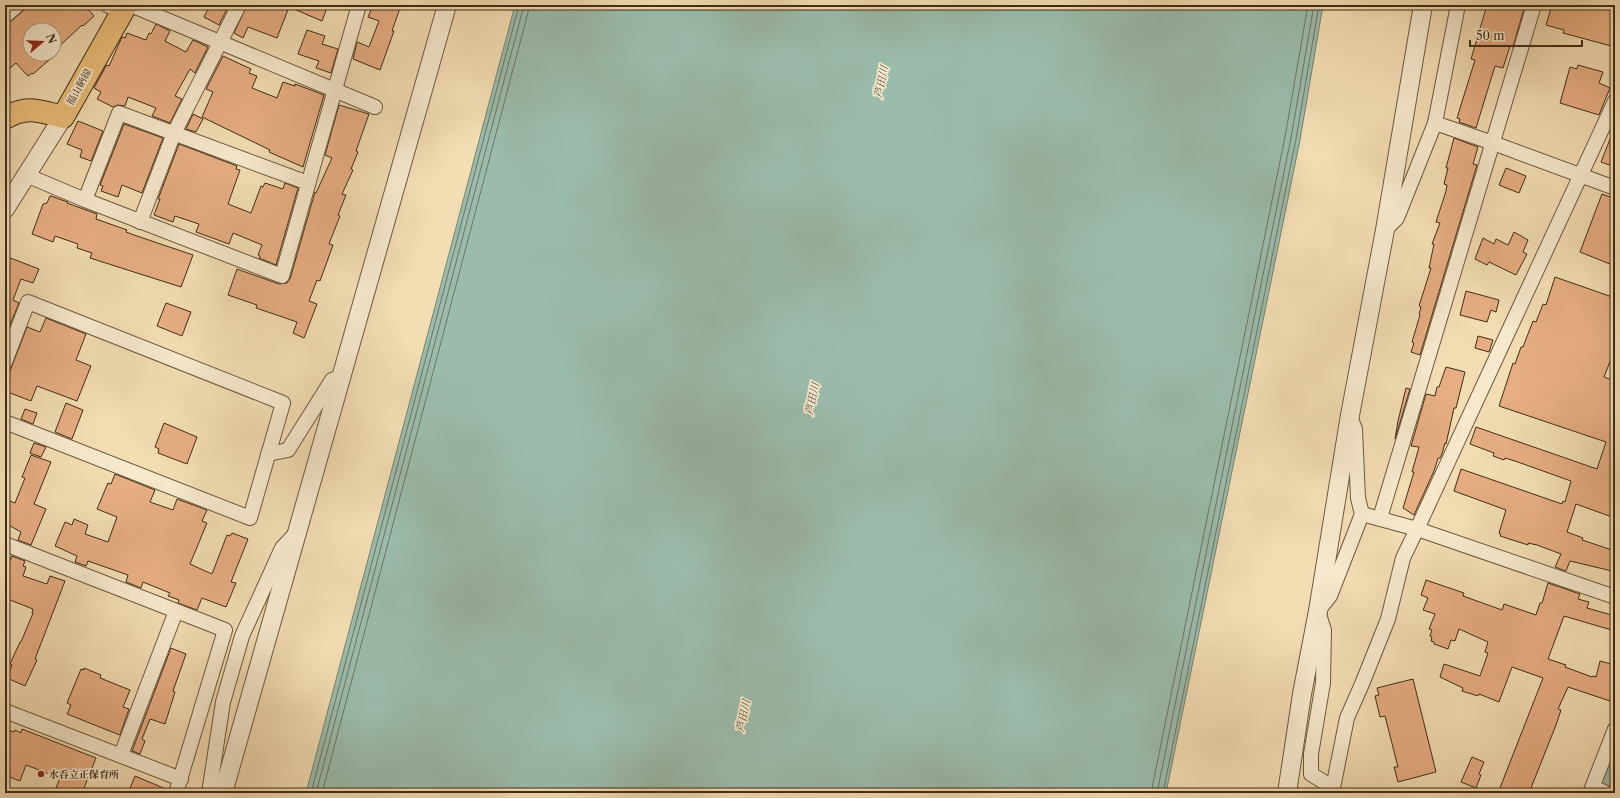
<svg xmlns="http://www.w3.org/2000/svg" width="1620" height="798" font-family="'Libre Caslon Text','Noto Serif JP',serif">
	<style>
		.water { fill: #9bbcad; stroke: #768370 }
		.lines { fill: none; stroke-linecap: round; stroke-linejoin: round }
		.shore { stroke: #6d7461; stroke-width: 1 }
		.canal { stroke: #9bbcad; stroke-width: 16 }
		.building { fill: #e7ae83; stroke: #3f2d15 }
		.minor-casing { stroke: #6c593c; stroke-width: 16 }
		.tertiary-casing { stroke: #6c593c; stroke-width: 20 }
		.primary-casing { stroke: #3f2d15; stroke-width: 24 }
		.minor { stroke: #f7e9ce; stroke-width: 14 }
		.tertiary { stroke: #f7e9ce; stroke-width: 18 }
		.primary { stroke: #eabe7a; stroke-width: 22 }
		.poi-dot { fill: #8f2418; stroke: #f7e9ce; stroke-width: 1.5 }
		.labels { text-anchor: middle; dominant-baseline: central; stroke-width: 3.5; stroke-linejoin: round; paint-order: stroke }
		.street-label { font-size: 10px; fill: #3f2d15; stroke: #f7e9ce }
		.poi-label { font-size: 10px; font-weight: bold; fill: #3f2d15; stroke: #f7e9ce; text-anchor: start }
		.water-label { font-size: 11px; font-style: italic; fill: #56513b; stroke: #f7e9ce }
	</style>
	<rect width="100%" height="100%" fill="#f3ddb3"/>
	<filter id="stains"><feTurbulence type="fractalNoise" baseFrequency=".005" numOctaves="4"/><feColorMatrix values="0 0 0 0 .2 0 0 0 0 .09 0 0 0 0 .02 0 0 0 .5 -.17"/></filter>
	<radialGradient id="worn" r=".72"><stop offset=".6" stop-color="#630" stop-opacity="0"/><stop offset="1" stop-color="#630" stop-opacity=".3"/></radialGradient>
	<!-- water -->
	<polygon class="water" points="515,5 1323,5 1300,140 1166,793 306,793"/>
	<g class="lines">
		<!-- shore -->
		<g class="shore">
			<polyline points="311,793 519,5"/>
			<polyline points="316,793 524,5"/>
			<polyline points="322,793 530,5"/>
			<polyline points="1151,793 1285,137 1308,5"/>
			<polyline points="1157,793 1291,138 1314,5"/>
			<polyline points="1163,793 1296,139 1319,5"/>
		</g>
		<!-- canal -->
		<polyline class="canal" points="1601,793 1615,756"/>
	</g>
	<!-- building -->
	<g class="building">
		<polygon points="26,5 84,5 94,16 83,26 82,25 54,51 54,30 30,30 30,54 56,54 33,74 32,73 28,76 16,63 5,72 5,24 10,22 23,11"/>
		<polygon points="210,5 229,5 219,25 204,17"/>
		<polygon points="247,5 328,5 322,21 289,7 277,38 248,27 243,38 234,33"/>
		<polygon points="373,5 390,5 400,8 392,31 394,31 380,70 353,59 357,42 369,47 379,21 368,17"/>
		<polygon points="1487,5 1525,5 1513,47 1510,46 1503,68 1495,66 1476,128 1459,122 1460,119 1457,118 1475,60 1471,59"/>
		<polygon points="1552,5 1576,10 1577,5 1615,5 1615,47 1563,33 1564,30 1546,25"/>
		<polygon points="156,24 170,31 165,41 186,52 193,40 208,47 195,73 190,69 175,96 182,99 170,123 152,116 156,108 128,97 125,106 118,105 113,107 97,99 101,92 94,88 106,66 107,65 109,66 122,37 125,38 127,33 146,40 149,33 151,34"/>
		<polygon points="307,30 325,36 322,44 338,49 331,73 316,68 319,61 298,54"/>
		<polygon points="223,56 251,69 249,73 257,76 252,88 277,98 283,82 295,86 295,84 324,95 303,167 269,152 270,150 202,117 213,92 206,89"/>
		<polygon points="1578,65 1603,72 1599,83 1610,88 1599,115 1560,103 1570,67 1577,69"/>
		<polygon points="339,105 369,114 356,151 358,152 351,169 353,170 342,194 346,195 338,215 340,216 329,244 333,245 320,281 317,280 309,301 317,304 304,338 293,333 297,322 256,308 257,305 228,295 237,269 279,284 287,283 290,279 315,192 316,193 332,158 325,155"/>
		<polygon points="193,114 203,119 196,132 186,129"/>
		<polygon points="78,121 103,131 91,161 80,157 82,150 67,144"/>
		<polygon points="124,124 163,138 142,193 122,185 118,197 101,191 103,186 100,185"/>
		<polygon points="1614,129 1615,129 1615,167 1601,162"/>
		<polygon points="1454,138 1478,147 1473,164 1477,165 1420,355 1411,352 1414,343 1412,342 1420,315 1419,314 1421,307 1419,306 1431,268 1429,268 1434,244 1432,244 1440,223 1436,222 1446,191 1447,185 1444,184 1448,168 1446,168"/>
		<polygon points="179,144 237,166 236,169 240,170 228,204 251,213 261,186 263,187 265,183 283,189 285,183 298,188 276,265 259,258 260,256 258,255 262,245 233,233 229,244 196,232 199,224 175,216 173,222 154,215 160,199 158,199"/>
		<polygon points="1506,168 1526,176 1519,193 1499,185"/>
		<polygon points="1602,194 1615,199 1615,266 1580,252"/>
		<polygon points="50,196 51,196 62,200 68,202 67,203 97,214 96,219 127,230 126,232 137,236 193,255 181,287 90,258 92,253 77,248 78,244 55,236 53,242 32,234 43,204 47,203"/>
		<polygon points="1514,232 1528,240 1523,252 1527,254 1516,275 1489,262 1487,265 1475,259 1483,238 1494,244 1496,239 1508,245"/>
		<polygon points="5,256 39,269 33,283 21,279 13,300 19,303 5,337"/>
		<polygon points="1555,277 1615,298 1615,349 1604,377 1615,381 1615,518 1576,504 1567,532 1583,538 1582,540 1615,551 1615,560 1612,571 1570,561 1566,571 1555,567 1561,554 1537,545 1528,543 1528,545 1500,536 1501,534 1499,533 1506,510 1454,491 1461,469 1562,504 1563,501 1565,502 1571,481 1515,461 1505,458 1504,460 1493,456 1494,453 1470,444 1476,427 1597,469 1606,442 1499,406 1513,363 1515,364 1521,347 1523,347 1533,321 1536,322 1543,304 1546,305"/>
		<polygon points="1466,291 1499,300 1496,312 1491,310 1487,322 1460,315"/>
		<polygon points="166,303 191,312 182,336 157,326"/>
		<polygon points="46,318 86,334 76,360 91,366 77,401 37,386 31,401 5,391 5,384 27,327 40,332"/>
		<polygon points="1478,336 1493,340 1489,352 1475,348"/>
		<polygon points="1446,367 1465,372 1456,408 1454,408 1446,444 1445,443 1442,454 1440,458 1438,458 1434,471 1414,515 1403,508 1414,472 1412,472 1419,447 1411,446 1426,394 1435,396 1437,387 1439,387"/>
		<polygon points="1406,388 1410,389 1395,439 1398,421"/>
		<polygon points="66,403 83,410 72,439 55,432"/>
		<polygon points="25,409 37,413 33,424 21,419"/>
		<polygon points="164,423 197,437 187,464 158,453 159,449 155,447"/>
		<polygon points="34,443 46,447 41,457 30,453"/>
		<polygon points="31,455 51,462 34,504 46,509 31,545 18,540 21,532 5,523 5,499 15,503 25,478 22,477"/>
		<polygon points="115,474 155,490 150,502 173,510 177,499 207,510 202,521 207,523 190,564 212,574 227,535 230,536 232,533 248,539 231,582 236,583 226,607 202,598 197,610 178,603 179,600 168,596 170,593 143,582 141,588 126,582 128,575 88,561 86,566 75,562 77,556 55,546 65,522 72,525 74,519 88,525 85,534 108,542 117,517 97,509 108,483 111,484"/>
		<polygon points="12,556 25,561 23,566 26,567 23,576 47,584 50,576 65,581 35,659 37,660 25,686 7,678 12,665 10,664 20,642 21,642 33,613 32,613 33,609 5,598 5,559 10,561"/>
		<polygon points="1426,580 1464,593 1463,596 1502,610 1504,604 1536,615 1540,603 1542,603 1548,583 1580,594 1578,599 1589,602 1587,608 1615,616 1615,631 1564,616 1548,659 1566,665 1565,667 1592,677 1593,676 1596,677 1600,661 1615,665 1615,689 1610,701 1568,687 1558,709 1561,710 1556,725 1529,793 1498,793 1543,678 1512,667 1499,702 1479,694 1478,696 1462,691 1463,688 1440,677 1444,664 1480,676 1488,653 1485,652 1488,642 1459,629 1455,641 1451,640 1448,649 1434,644 1434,642 1431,641 1432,637 1430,636 1432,630 1429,629 1435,614 1423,610 1428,598 1421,595"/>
		<polygon points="171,648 186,654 173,691 175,692 165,724 150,719 142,739 145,741 140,754 132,751"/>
		<polygon points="84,668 101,675 100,678 130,690 123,707 129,709 120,735 67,714 71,705 67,703 81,669 84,670"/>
		<polygon points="1413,679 1436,772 1398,782 1394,767 1398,767 1385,716 1380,717 1375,696 1379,695 1377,688"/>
		<polygon points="22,729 96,758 82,793 54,793 60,778 26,765 20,781 5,775 5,738 8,730 14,732 15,730 21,733"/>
		<polygon points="1472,757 1484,762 1479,774 1481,775 1476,788 1461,782"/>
		<polygon points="135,776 168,790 168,793 128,793"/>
	</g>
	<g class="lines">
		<!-- minor casing -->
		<g class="minor-casing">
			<g id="minor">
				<polyline points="107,5 122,12"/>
				<polyline points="131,5 375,107"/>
				<polyline points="5,16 18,5"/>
				<polyline points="1435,123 1493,143 1615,188"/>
				<polyline points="26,175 85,200 282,276 359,5"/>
				<polyline points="85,200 119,113 308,183"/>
				<polyline points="140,222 174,133 239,5"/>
				<polyline points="1385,230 1397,218 1435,123 1458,5"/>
				<polyline points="5,362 28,302 283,403 250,518 5,422"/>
				<polyline points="1351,419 1355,429 1358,498 1362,514"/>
				<polyline points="268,454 288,450 332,380 342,376"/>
				<polyline points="1380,518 1534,5"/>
				<polyline points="5,544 225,630 176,793"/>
				<polyline points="5,711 181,779"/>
				<polyline points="121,755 176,611"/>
				<polyline points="1333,786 1327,784 1311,774 1311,754 1323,683 1324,630 1318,611 1330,596 1362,514 1417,529 1615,597"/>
				<polyline points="1593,787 1606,793"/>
				<polyline points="209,793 223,702 242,636 282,548 297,532"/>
				<polyline points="1332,793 1347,718 1362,684 1388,619 1403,558 1417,529 1615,101"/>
				<polyline points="1590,793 1615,729"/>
			</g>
		</g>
		<!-- tertiary casing -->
		<g class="tertiary-casing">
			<g id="tertiary">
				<polyline points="5,209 63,117"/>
				<polyline points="223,793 447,5"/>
				<polyline points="1287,793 1302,694 1318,611 1350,415 1385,230 1423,5"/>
			</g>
		</g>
		<!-- primary casing -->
		<g class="primary-casing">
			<path id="primary" d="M5 118C27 105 39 111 63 117L126 5"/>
		</g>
		<!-- minor -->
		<use href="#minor" class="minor"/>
		<!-- tertiary -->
		<use href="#tertiary" class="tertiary"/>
		<!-- primary -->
		<use href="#primary" class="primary"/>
	</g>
	<!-- markers -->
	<circle class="poi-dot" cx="41" cy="774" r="4"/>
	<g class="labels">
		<!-- street labels -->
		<g class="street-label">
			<text transform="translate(79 87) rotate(-61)">福山鞆線</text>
		</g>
		<!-- poi labels -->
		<g class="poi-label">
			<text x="49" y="774">水呑立正保育所</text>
		</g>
		<!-- water labels -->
		<g class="water-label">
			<text transform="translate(881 82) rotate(-78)">芦田川</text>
			<text transform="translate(812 399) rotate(-78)">芦田川</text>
			<text transform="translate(743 716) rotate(-78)">芦田川</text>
		</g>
	</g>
	<!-- margin -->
	<rect width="1620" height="798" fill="none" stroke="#f3ddb3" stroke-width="20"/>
	<rect x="6" y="6" width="1608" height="786" fill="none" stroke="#3f2d15" stroke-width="2"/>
	<rect x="10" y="10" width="1600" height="778" fill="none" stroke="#3f2d15"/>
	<!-- north arrow -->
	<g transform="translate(42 42) rotate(71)"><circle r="19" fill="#f7e9ce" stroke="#ad9e84"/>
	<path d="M0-3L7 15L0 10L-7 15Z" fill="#8f2418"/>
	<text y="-6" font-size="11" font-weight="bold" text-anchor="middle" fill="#3f2d15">N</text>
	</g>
	<!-- scale -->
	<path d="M1470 40v6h112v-6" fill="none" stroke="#3f2d15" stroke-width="2"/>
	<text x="1476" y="40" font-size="12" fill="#3f2d15" stroke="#f7e9ce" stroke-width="3" paint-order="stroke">50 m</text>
	<rect width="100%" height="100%" filter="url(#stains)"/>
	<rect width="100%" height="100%" fill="url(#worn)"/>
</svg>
